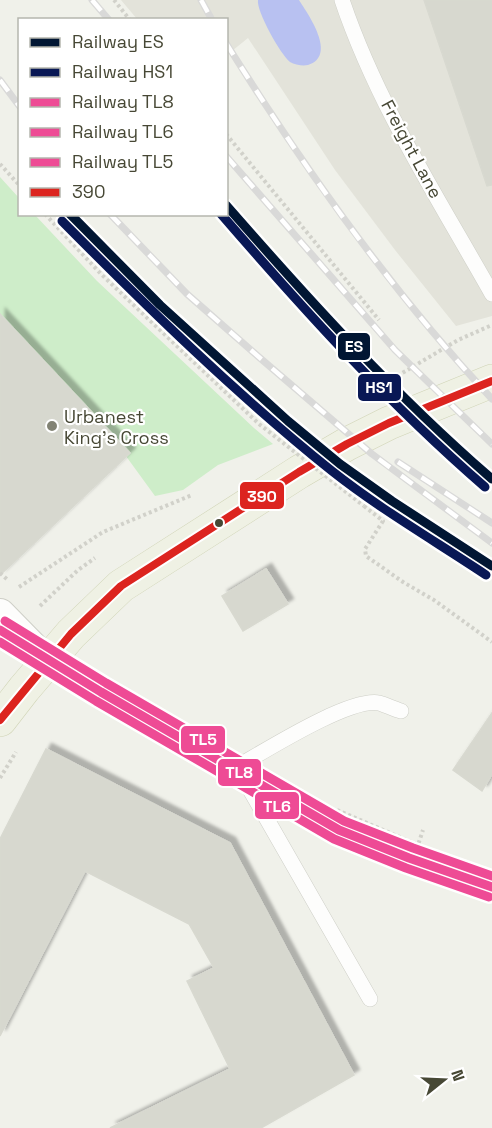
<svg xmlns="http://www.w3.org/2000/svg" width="492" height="1128" font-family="'Space Grotesk',sans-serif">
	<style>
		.industrial { fill: #e3e3da }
		.green { fill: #ceedc9 }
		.water { fill: #b8c1f1 }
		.building { fill: #d7d8cf; stroke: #d8d9d0; stroke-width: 1.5; filter: url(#shadow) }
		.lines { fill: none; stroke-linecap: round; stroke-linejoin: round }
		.service-casing { stroke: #cecfc7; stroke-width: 16 }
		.minor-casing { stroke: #cecfc7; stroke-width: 32 }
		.primary-casing { stroke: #d0d4b6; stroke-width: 34 }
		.path { stroke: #d1d1ca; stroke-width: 4; stroke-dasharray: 3 3; stroke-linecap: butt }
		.service { stroke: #fdfdfc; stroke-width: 15 }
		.minor { stroke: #fdfdfc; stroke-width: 30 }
		.primary { stroke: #eff1e4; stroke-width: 33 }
		.rail-casing { stroke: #d9d9d8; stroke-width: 7 }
		.rail { stroke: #fff; stroke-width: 4.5; stroke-dasharray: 14; stroke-linecap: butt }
		.path-bridge { stroke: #d1d1ca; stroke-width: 4; stroke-dasharray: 3 3; stroke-linecap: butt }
		.bus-1-casing { stroke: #fff; stroke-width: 12 }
		.bus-1 { stroke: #dc241f; stroke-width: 8 }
		.rail-1-casing { stroke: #fff; stroke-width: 14 }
		.rail-2-casing { stroke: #fff; stroke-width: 14 }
		.rail-3-casing { stroke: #fff; stroke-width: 14 }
		.rail-4-casing { stroke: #fff; stroke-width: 14 }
		.rail-5-casing { stroke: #fff; stroke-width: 14 }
		.rail-1 { stroke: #011633; stroke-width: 9 }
		.rail-2 { stroke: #091855; stroke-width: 9 }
		.rail-3 { stroke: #ee4b95; stroke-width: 9 }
		.rail-4 { stroke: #ee4b95; stroke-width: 9 }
		.rail-5 { stroke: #ee4b95; stroke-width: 9 }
		.poi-dot { fill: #828374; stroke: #fff; stroke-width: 2 }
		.bus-dot { fill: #474835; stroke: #fff; stroke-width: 2 }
		.labels { text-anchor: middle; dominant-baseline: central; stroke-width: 4.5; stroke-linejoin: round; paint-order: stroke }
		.street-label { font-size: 18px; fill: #474835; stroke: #fff }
		.poi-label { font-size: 18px; fill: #474835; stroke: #fff; text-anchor: start }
		.line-badge { stroke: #fff; stroke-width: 2 }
		.badge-label { font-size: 16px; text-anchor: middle; font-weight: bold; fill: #fff }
	</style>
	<defs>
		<filter id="shadow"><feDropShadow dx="5.5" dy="-5.5" stdDeviation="1.5" flood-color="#0004"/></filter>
	</defs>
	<rect width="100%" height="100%" fill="#f0f1ea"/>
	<!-- industrial -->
	<polygon class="industrial" points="121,0 492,0 492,316 456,326 395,250 335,170 248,38 227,55 226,20 137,19"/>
	<!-- green -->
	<polygon class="green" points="0,177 19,198 20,214 35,215 97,281 254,428 273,444 218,465 183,490 155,496 115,441 0,326"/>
	<!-- water -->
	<path class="water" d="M258 0H299C308 14 338 56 308 65 303 66 295 65 290 62 281 55 256 11 258 0Z"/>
	<!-- building -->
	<g class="building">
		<polygon points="424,0 492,0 492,185 487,186"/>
		<polygon points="0,314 130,453 0,575"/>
		<polygon points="266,569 288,604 243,631 222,596"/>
		<polygon points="492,713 492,774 482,791 453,770"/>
		<polygon points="46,749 230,843 354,1075 261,1128 110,1128 230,1069 187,981 214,968 189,924 85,871 0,1036 0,839"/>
	</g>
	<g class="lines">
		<!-- service casing -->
		<g class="service-casing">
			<g id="service">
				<path d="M342 0C377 104 438 198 492 294"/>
				<polyline points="47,662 178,739 233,769 245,781 370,999"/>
				<path d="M233 769C262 753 349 697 379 703 386 705 394 709 401 711"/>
			</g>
		</g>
		<!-- minor casing -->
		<g class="minor-casing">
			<polyline id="minor" points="0,614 47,662"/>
		</g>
		<!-- primary casing -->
		<g class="primary-casing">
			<polyline id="primary" points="0,720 24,689 71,634 121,586 299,472 347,444 389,423 492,381"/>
		</g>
		<!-- path -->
		<g class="path">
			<polyline points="114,0 130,20"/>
			<polyline points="226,134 379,320"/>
			<polyline points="0,164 20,186"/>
			<polyline points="45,214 101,274 259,424"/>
			<polyline points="382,385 458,340 492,325"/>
			<polyline points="364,506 383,521 365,549 366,556 403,582 434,600 492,642"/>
			<polyline points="0,573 9,581"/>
			<polyline points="19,587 103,532 192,495"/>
			<polyline points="40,606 78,570 95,558"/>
			<polyline points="0,778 16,752"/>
			<polyline points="337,810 418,845 423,830"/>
		</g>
		<!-- service -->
		<use href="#service" class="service"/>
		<!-- minor -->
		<use href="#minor" class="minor"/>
		<!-- primary -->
		<use href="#primary" class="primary"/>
		<!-- rail casing -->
		<g class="rail-casing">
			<g id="rail">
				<polyline points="92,0 109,20"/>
				<polyline points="201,0 212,20"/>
				<path d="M226 43C304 168 391 291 492 399"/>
				<polyline points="0,80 20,107"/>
				<polyline points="226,156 395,350 492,444"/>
				<polyline points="110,214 187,294 260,358 372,454 492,543"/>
				<polyline points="398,462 492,523"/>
			</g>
		</g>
		<!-- rail -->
		<use href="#rail" class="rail"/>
		<!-- path-bridge -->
		<polyline class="path-bridge" points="259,424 364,506"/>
		<!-- bus-1 casing -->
		<g class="bus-1-casing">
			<polyline id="bus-1" points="0,720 71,634 121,586 299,472 347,444 389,423 492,381"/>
		</g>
		<!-- bus-1 -->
		<use href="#bus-1" class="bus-1"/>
		<!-- rail-1 casing -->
		<g class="rail-1-casing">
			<g id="rail-1">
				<path d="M226 205C310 301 395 395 492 479"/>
				<polyline points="70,214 160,305 288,421 340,464 392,501 492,566"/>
			</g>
		</g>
		<!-- rail-2 casing -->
		<g class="rail-2-casing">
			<g id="rail-2">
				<path d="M221 214C304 310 389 404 485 487"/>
				<path d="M62 221C148 308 236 394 332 471 380 509 435 541 486 575"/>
			</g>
		</g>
		<!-- rail-3 casing -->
		<g class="rail-3-casing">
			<polyline id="rail-3" points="0,630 101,692 339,830 409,858 492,887"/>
		</g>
		<!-- rail-4 casing -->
		<g class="rail-4-casing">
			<polyline id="rail-4" points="0,642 96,701 334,839 406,868 489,897"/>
		</g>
		<!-- rail-5 casing -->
		<g class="rail-5-casing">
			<polyline id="rail-5" points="5,621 106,683 344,821 413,848 492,876"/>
		</g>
		<!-- rail-1 -->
		<use href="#rail-1" class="rail-1"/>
		<!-- rail-2 -->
		<use href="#rail-2" class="rail-2"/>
		<!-- rail-3 -->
		<use href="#rail-3" class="rail-3"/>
		<!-- rail-4 -->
		<use href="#rail-4" class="rail-4"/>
		<!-- rail-5 -->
		<use href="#rail-5" class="rail-5"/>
	</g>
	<!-- markers -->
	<circle class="poi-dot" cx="52" cy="426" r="6"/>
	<circle class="bus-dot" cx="219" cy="523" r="5"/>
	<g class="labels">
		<!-- street labels -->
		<g class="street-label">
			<text transform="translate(412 149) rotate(62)">Freight Lane</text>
		</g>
		<!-- poi labels -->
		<g class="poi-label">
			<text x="64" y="416">Urbanest<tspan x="64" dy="21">King's Cross</tspan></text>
		</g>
	</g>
	<g class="line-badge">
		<rect x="337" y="332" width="34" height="29" rx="6" fill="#011633"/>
		<rect x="357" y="373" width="45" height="29" rx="6" fill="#091855"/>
		<rect x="239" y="481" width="46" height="29" rx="6" fill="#dc241f"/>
		<rect x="180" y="725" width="46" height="29" rx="6" fill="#ee4b95"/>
		<rect x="217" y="758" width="45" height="29" rx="6" fill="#ee4b95"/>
		<rect x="254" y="791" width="46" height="29" rx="6" fill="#ee4b95"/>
	</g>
	<g class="badge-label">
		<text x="354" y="352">ES</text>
		<text x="379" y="393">HS1</text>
		<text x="262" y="502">390</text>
		<text x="203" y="745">TL5</text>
		<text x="239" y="778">TL8</text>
		<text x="277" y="812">TL6</text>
	</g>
	<!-- legend -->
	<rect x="18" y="18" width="210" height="198" fill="#ffffff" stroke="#b5b6ae" stroke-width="1.5"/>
	<rect x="30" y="38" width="30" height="9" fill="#011633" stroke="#b5b6ae" stroke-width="1.5"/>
	<text x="72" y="48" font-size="18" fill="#474835">Railway ES</text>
	<rect x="30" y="68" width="30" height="9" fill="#091855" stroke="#b5b6ae" stroke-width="1.5"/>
	<text x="72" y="78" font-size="18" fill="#474835">Railway HS1</text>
	<rect x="30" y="98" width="30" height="9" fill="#ee4b95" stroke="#b5b6ae" stroke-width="1.5"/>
	<text x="72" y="108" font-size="18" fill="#474835">Railway TL8</text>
	<rect x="30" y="128" width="30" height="9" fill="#ee4b95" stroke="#b5b6ae" stroke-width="1.5"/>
	<text x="72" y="138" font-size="18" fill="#474835">Railway TL6</text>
	<rect x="30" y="158" width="30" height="9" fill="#ee4b95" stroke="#b5b6ae" stroke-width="1.5"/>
	<text x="72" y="168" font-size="18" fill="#474835">Railway TL5</text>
	<rect x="30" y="188" width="30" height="9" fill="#dc241f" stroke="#b5b6ae" stroke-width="1.5"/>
	<text x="72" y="198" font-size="18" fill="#474835">390</text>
	<!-- north arrow -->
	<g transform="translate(444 1080) rotate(72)" stroke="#ffffff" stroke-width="4.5" paint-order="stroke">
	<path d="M0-4.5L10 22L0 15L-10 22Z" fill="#474835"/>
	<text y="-9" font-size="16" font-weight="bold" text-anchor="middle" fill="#474835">N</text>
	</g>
</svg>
